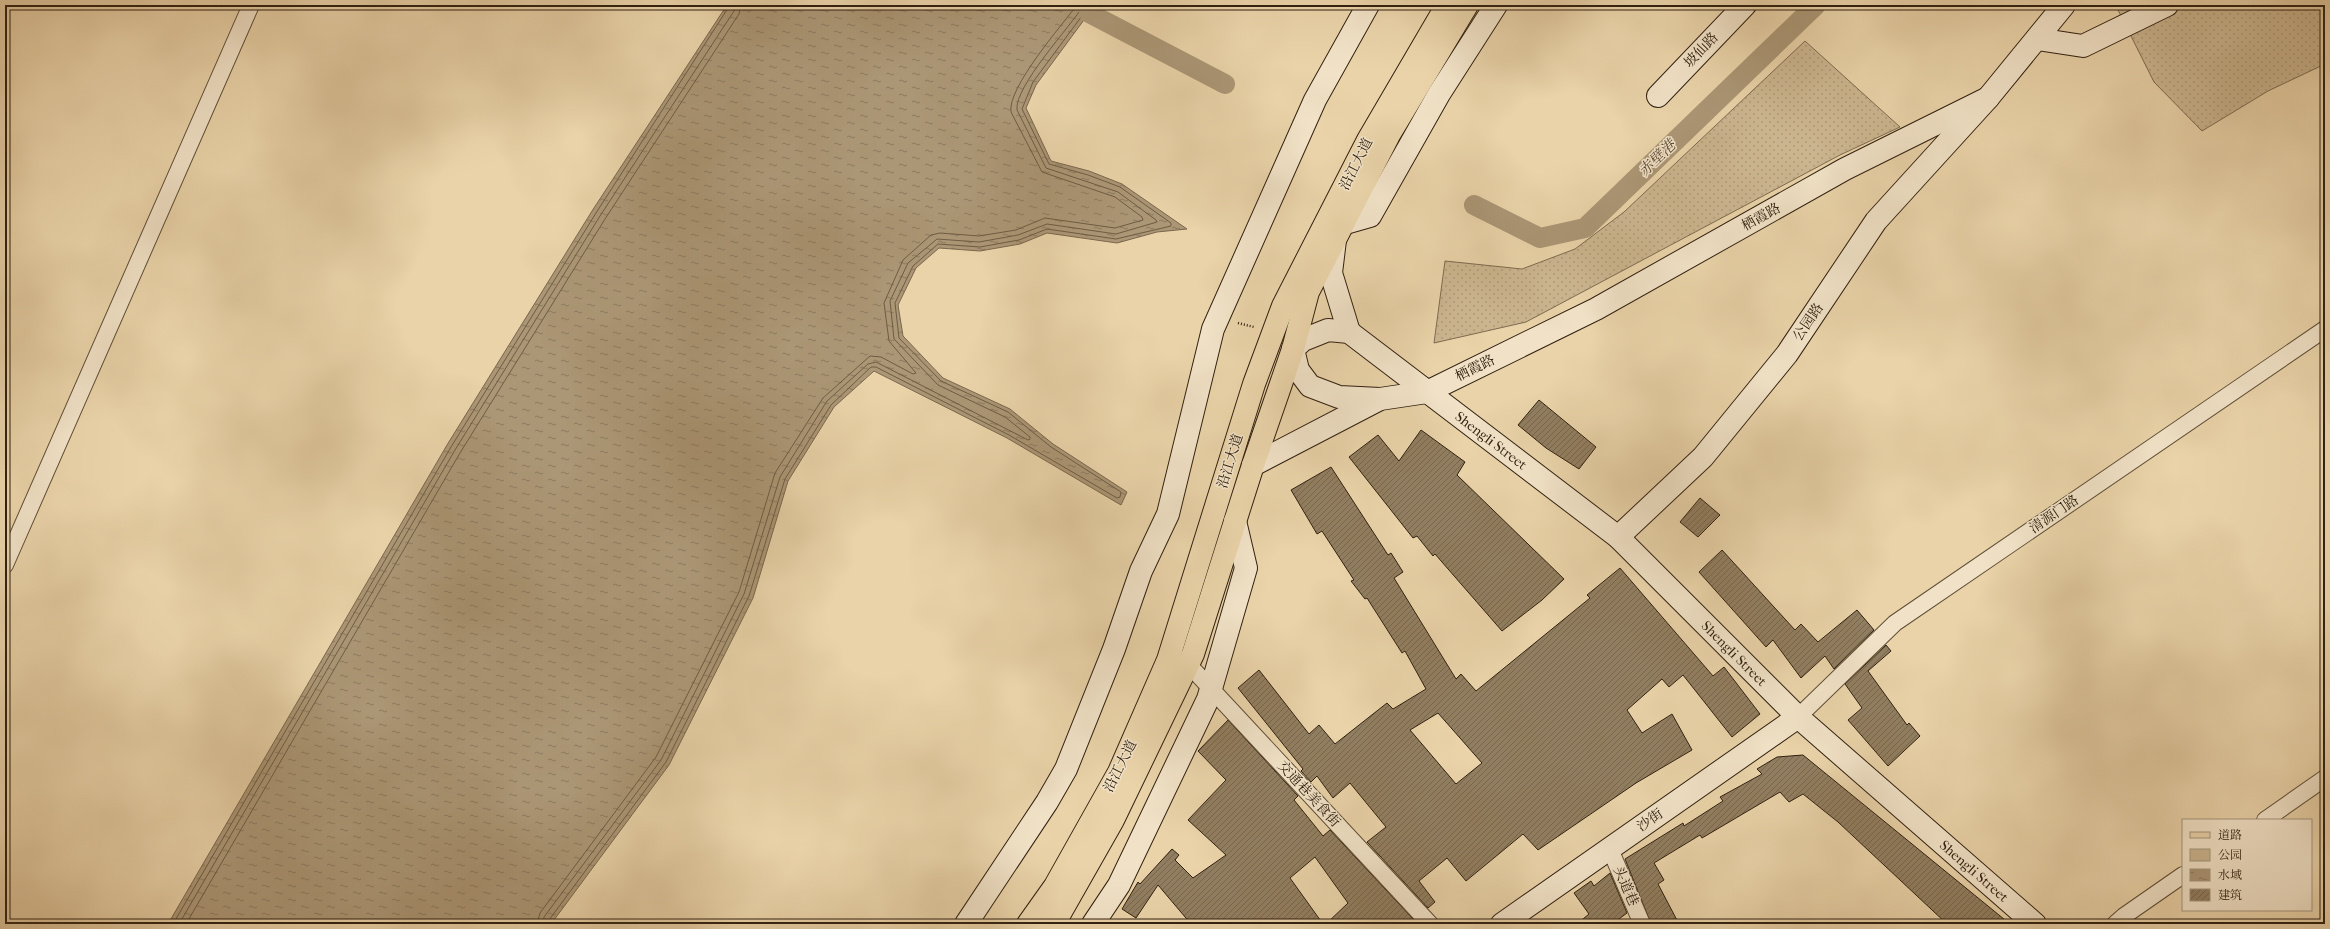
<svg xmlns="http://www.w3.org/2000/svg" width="2330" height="929" font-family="'IM FELL French Canon','Noto Serif SC',serif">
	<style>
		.green { fill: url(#green-dots); stroke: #7e6b50 }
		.water { fill: url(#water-ripples); stroke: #7a674d }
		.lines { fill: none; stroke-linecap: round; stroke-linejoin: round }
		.shore { stroke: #6e5c43; stroke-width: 1 }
		.canal { stroke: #ab9675; stroke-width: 20 }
		.building { fill: url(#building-hatch); stroke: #312111; fill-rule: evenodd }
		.street-casing { stroke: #5f4e37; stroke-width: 18 }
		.secondary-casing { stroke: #312111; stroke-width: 24 }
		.primary-casing { stroke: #312111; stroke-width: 24 }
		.path { stroke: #312111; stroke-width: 2.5; stroke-dasharray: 1 2; stroke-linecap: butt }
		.street { stroke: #f1e2c7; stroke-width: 16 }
		.secondary { stroke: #f1e2c7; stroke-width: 22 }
		.primary { stroke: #ead3a9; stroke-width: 22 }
		.labels { text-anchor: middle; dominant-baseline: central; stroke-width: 3; stroke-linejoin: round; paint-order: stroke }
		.street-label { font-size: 14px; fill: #312111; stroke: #f1e2c7 }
		.water-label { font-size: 15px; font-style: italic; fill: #5c4a34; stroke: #f1e2c7 }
	</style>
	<defs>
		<pattern id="green-dots" width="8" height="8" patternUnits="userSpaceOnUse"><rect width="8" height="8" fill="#cbb58f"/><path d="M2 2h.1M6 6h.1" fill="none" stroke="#af9b7a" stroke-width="1.8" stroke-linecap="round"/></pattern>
		<pattern id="water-ripples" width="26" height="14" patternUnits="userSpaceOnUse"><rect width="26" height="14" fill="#ab9675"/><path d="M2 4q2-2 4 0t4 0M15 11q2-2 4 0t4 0" fill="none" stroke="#8c7a5f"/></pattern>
		<pattern id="building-hatch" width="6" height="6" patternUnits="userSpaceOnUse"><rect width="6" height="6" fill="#917e60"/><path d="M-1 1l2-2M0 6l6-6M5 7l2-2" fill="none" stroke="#77674e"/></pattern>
	</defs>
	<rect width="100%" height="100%" fill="#ead3a9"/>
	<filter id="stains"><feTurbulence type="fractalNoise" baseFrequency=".005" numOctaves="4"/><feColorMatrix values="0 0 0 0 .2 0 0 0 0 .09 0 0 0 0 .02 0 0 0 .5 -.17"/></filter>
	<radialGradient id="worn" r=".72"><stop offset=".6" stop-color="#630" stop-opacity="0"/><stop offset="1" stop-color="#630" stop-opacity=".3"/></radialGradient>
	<!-- green -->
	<g class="green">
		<polygon points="2325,5 2325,64 2268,91 2202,131 2154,82 2116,6"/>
		<polygon points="1805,41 1900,127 1840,155 1526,322 1434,343 1445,261 1522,269 1575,249 1624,212"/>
	</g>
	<!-- water -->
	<polygon class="water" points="727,5 1095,5 1036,85 1026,108 1051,161 1089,171 1122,184 1187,229 1157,232 1117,243 1047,233 1020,244 980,251 939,248 916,268 898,305 903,336 943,378 1010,409 1053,444 1127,492 1121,505 1007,438 874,371 834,407 788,481 753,598 669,765 551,924 168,924 447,445 592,211"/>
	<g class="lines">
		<!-- shore -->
		<g class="shore">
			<polyline points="173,924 451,447 596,213 730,5"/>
			<polyline points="179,924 455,450 600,216 734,11 735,5"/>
			<polyline points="186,924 460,453 605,219 739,14 741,5"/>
			<path d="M537 924 540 913 656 757 739 592 775 473 823 398 870 356 881 357 913 374 916 373 889 341 884 303 903 260 931 235 940 233 979 236 1016 230 1045 218 1115 228 1143 220 1142 217 1115 197 1042 172 1011 112C1007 88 1062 25 1077 5"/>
			<path d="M543 924 544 917 661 760 744 594 780 477 827 401 868 364 876 362 1028 440 1030 439V437L1005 417 938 385 894 339 890 301 908 263 937 239 979 242 1018 235 1047 224 1116 234 1157 222 1156 220 1118 192 1046 168 1017 110C1014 87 1070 27 1084 5"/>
			<polyline points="548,924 549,920 666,762 749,596 785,479 831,405 871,367 876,367 1009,435 1117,498 1120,497 1121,492 1051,447 1008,412 941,381 899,338 895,303 913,266 938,244 980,247 1019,240 1047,229 1116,239 1171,226 1171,223 1120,187 1088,175 1049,164 1022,109 1033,82 1090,5"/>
		</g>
		<!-- canal -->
		<g class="canal">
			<polyline points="1089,13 1225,84"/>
			<polyline points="1474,205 1540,238 1585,228 1816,5"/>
		</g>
	</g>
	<!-- building -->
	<g class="building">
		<polygon points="1539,400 1596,447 1579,469 1546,448 1518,425"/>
		<polygon points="1421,430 1465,462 1457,475 1564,579 1542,600 1502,631 1435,554 1433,556 1417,536 1413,538 1349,457 1378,435 1399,461"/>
		<path d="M1331 467 1388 555 1391 553 1403 572 1394 578 1456 679 1461 674 1476 691 1590 598 1587 595 1620 568 1713 676 1724 667 1760 714 1732 737 1683 675 1669 687 1662 679 1627 710 1642 733 1672 714 1692 750 1636 783 1538 850 1523 834 1466 881 1447 858 1419 881 1435 902 1428 908 1367 842 1386 827 1350 783 1333 798 1317 776 1311 782 1301 771 1303 769 1238 688 1259 670 1309 734 1319 725 1335 744 1387 703 1393 709 1426 689 1405 651 1402 653 1367 598 1365 599 1351 581 1354 580 1322 531 1317 534 1291 490ZM1438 713 1482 763 1456 784 1410 730Z"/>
		<polygon points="1700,498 1720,515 1698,537 1680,522"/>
		<polygon points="1722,550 1795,630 1801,624 1818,642 1857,610 1874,630 1834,669 1825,656 1801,678 1773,640 1766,647 1699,572"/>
		<polygon points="1886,645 1891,651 1868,671 1907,725 1909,723 1920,736 1888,766 1848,720 1862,708 1845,684"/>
		<polygon points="1228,720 1298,796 1294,800 1323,836 1330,830 1414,920 1410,924 1326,924 1348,903 1315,857 1290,878 1323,924 1191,924 1158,885 1136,918 1122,909 1138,882 1140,884 1172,849 1179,855 1175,860 1193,878 1226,855 1188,820 1226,780 1198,751"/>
		<polygon points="1803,755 2010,924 1947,924 1838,822 1803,794 1789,802 1780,792 1702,838 1700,835 1654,863 1664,880 1658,884 1679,924 1651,924 1625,859 1683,823 1684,826 1723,801 1720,797 1762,774 1757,769 1777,757"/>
		<polygon points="1610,873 1627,913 1612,924 1577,924 1589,914 1574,893 1591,881 1594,886"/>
	</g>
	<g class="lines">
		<!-- street casing -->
		<g class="street-casing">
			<g id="street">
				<polyline points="5,565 251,5"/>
				<polyline points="1188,664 1430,924"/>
				<polyline points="1798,717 1895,623 2325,329"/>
				<polyline points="2265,820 2325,778"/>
				<polyline points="1610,849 1642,924"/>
				<polyline points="2115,924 2124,916 2183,875"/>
			</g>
		</g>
		<!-- secondary casing -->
		<g class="secondary-casing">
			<g id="secondary">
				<polyline points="2037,39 2083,46 2167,5"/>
				<polyline points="1658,96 1745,5"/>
				<path id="s1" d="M1988 98 1845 169 1596 309 1427 392 1380 399 1339 397 1310 386 1298 370 1293 349 1303 340 1328 330 1349 332 1618 537 1798 717 2035 924"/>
				<polyline points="1342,224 1370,216 1439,94 1496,5"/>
				<polyline points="1335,240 1331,273 1349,332"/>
				<polyline points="1253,465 1378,400"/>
				<polyline points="1618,537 1703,457 1787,354 1876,221 1988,98 2064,5"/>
				<polyline points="966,924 1047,802 1066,769 1114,649 1141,571 1168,514 1213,329 1315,100 1368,5"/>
				<polyline points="1093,924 1119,885 1208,699 1246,568 1235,521"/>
				<polyline points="1502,924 1798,717"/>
			</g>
		</g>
		<!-- primary casing -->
		<g class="primary-casing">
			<g id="primary">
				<polyline points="1028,924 1055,886 1119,772 1168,660 1254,384 1283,306 1368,140 1447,5"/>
				<polyline points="1054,924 1113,820 1193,654 1253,465 1293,349 1308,292 1390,133 1467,5"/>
			</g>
		</g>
		<!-- path -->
		<polyline class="path" points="1238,323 1254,327"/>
		<!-- street -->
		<use href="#street" class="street"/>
		<!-- secondary -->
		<use href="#secondary" class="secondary"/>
		<!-- primary -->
		<use href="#primary" class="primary"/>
	</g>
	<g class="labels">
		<!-- street labels -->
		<g class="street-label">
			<text transform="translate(1701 50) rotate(-46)">坡仙路</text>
			<text transform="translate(1356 164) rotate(-63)">沿江大道</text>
			<text transform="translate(1761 217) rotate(-29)">栖霞路</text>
			<text transform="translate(1808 322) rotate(-56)">公园路</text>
			<text transform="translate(1475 368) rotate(-26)">栖霞路</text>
			<text stroke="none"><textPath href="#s1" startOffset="1035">Shengli Street</textPath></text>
			<text transform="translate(1230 461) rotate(-73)">沿江大道</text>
			<text transform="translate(2054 514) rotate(-34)">清源门路</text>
			<text stroke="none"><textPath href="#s1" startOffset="1359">Shengli Street</textPath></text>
			<text transform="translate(1120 766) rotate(-63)">沿江大道</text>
			<text transform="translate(1309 794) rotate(47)">交通巷美食街</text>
			<text transform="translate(1650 820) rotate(-35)">沙街</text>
			<text stroke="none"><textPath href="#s1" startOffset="1683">Shengli Street</textPath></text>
			<text transform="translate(1626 886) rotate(66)">头道巷</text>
		</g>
		<!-- water labels -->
		<g class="water-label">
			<text transform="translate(1657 158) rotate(-44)">赤壁港</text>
		</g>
	</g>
	<!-- margin -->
	<rect width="2330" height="929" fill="none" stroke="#ead3a9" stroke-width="20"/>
	<rect x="6" y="6" width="2318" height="917" fill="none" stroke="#312111" stroke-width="2"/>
	<rect x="10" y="10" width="2310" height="909" fill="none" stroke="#312111"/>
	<!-- legend -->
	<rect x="2182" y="819" width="130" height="92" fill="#f1e2c7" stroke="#a4957e"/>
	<rect x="2190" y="832" width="20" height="6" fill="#ead3a9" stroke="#a4957e"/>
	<text x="2218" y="839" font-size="12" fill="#312111">道路</text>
	<rect x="2190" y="849" width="20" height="12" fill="#cbb58f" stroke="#a4957e"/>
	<text x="2218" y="859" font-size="12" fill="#312111">公园</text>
	<rect x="2190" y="869" width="20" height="12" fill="url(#water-ripples)" stroke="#a4957e"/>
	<text x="2218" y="879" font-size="12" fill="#312111">水域</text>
	<rect x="2190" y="889" width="20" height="12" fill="url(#building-hatch)" stroke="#a4957e"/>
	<text x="2218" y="899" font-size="12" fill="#312111">建筑</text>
	<rect width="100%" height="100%" filter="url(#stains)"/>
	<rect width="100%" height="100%" fill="url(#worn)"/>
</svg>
